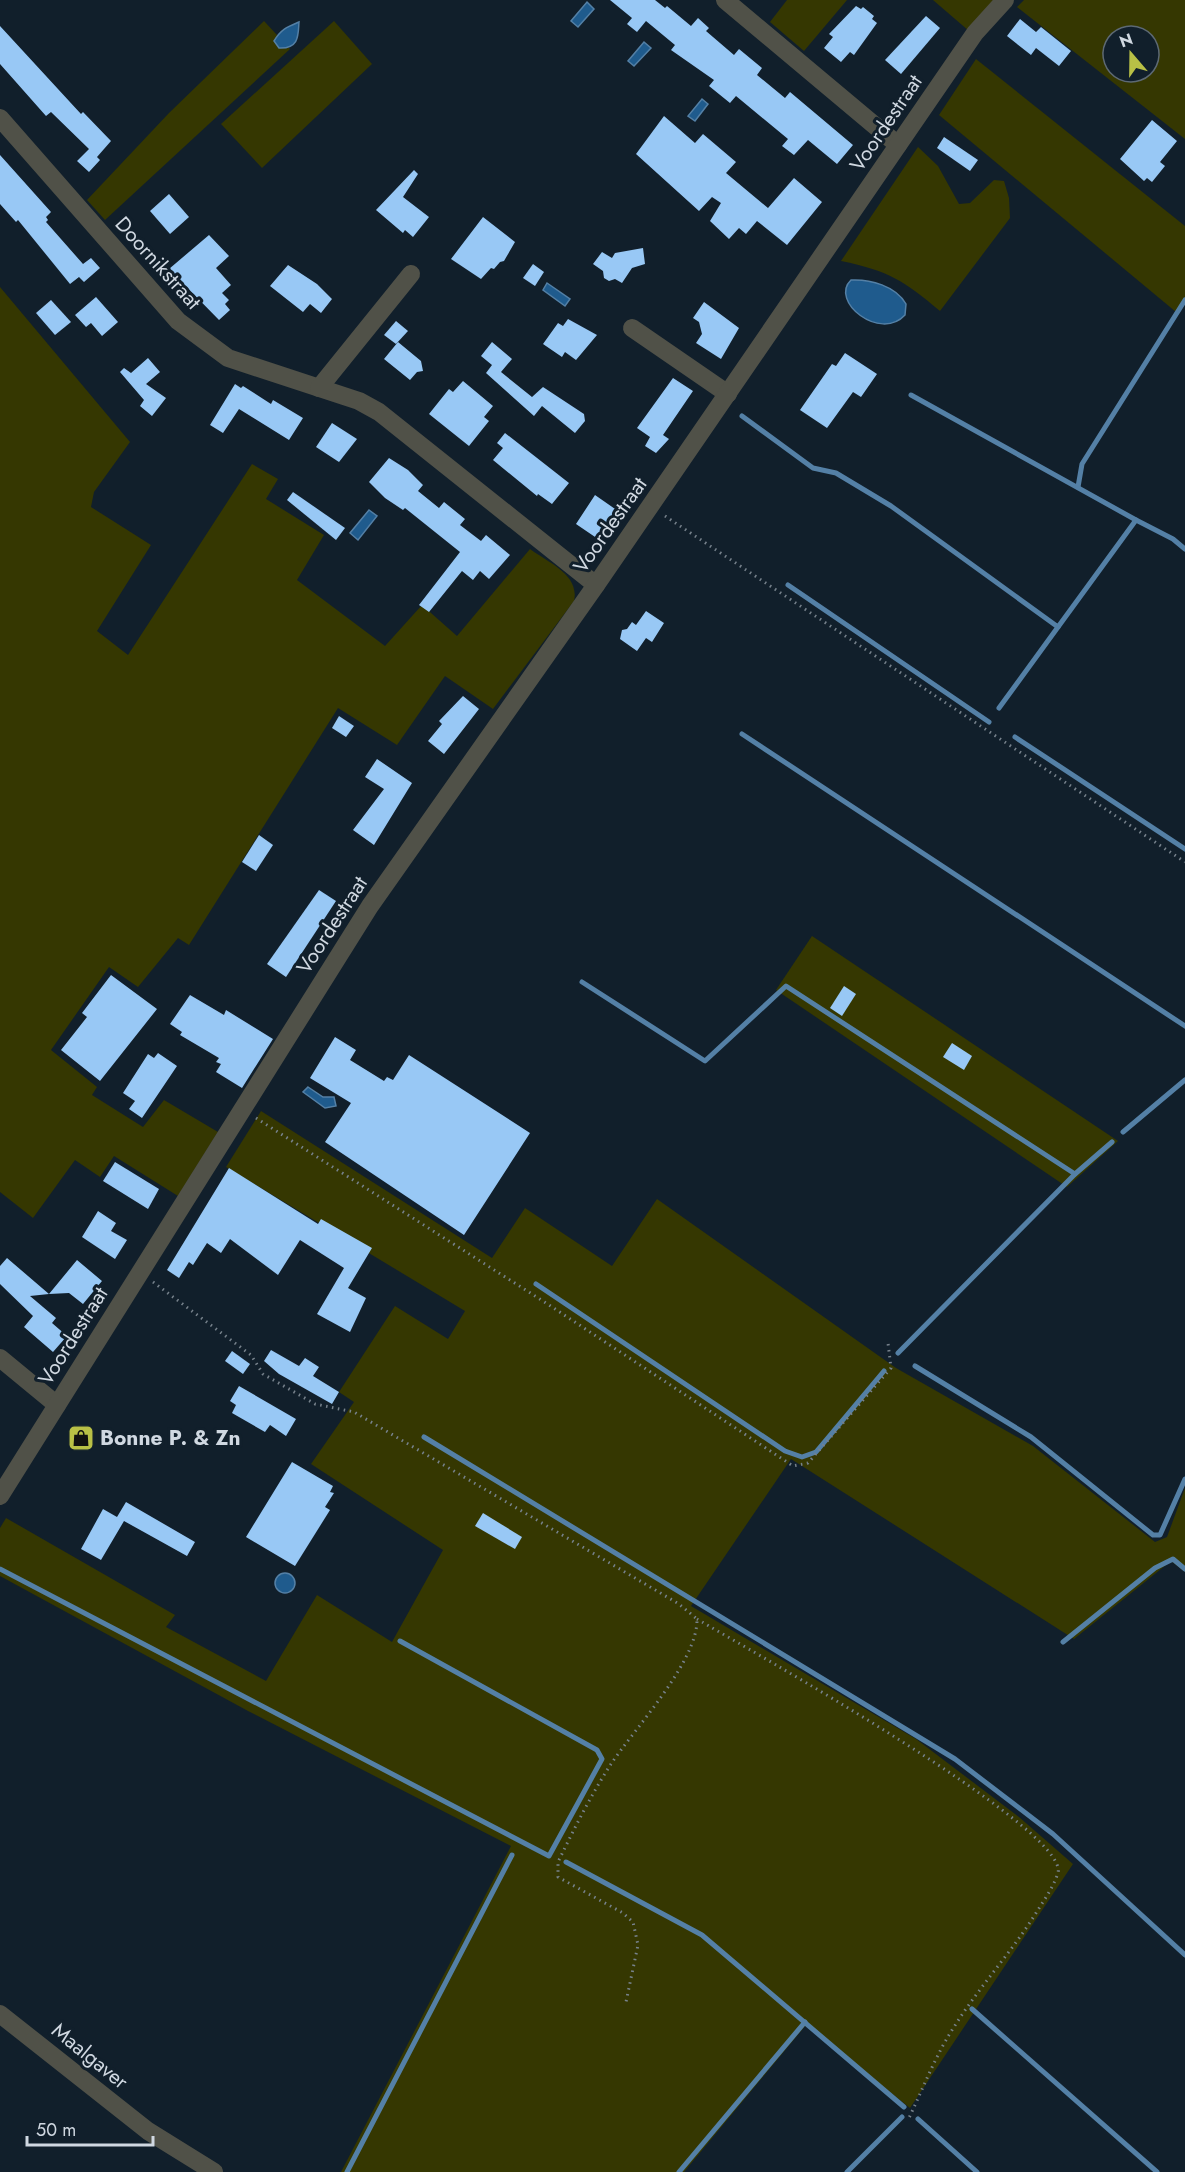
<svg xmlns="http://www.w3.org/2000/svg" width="1185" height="2172" font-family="Jost,sans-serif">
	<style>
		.green { fill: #353701; fill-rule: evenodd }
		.water { fill: #1f5b8d; stroke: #5480a6; stroke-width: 1.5 }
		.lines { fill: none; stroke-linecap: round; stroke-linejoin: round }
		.stream { stroke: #5480a6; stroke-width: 5 }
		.building { fill: #98c8f5 }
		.path { stroke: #77828c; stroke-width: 3; stroke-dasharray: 1.5 4.5; stroke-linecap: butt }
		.minor { stroke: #505148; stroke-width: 18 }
		.labels { text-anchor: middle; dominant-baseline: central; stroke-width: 6; stroke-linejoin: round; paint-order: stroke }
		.street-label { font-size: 21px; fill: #d0d8e1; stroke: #111f2b }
		.poi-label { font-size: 21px; font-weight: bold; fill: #d0d8e1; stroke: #111f2b; text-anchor: start }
	</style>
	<rect width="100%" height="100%" fill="#111f2b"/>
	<!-- green -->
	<g class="green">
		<polygon points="787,0 847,0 804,51 770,22"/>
		<polygon points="933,0 995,0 969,31"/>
		<path d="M1024 0H1185V139L1017 7ZM1113 36H1149V72H1113Z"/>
		<polygon points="264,21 290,49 105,220 87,200 169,113"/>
		<polygon points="334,21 372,64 262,168 221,124"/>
		<polygon points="976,59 1185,226 1185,302 1176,312 939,115"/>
		<path d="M918 147 938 166 959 204 970 203 994 180 1004 181 1009 198 1010 218 940 311C903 280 889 271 841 261Z"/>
		<path d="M0 287 130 442 94 492 91 507 151 545 97 631 128 655 252 464 278 479 266 499 324 535 297 580 385 646 422 605 457 636 530 549C549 563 580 575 574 601L493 709 445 676 397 745 338 708 189 945 178 938 138 987 109 967 51 1050 97 1087 92 1095 143 1127 164 1100 218 1132 178 1196 114 1156 100 1177 75 1160 33 1218 0 1192Z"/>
		<polygon points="812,936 1118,1141 1067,1187 776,990"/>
		<polygon points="261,1111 492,1258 525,1208 612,1266 657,1199 896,1368 1033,1446 1155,1542 1167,1537 1185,1488 1185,1572 1171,1561 1074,1639 791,1459 691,1606 916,1739 1019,1817 1073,1864 910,2108 806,2025 684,2172 341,2172 511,1846 248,1711 0,1576 0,1528 6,1518 175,1615 166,1627 266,1681 317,1595 392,1642 443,1550 311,1464 354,1402 339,1392 395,1306 448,1339 465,1311 226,1167"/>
	</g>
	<!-- water -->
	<g class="water">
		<polygon points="587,2 594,9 578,27 571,21"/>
		<path d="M299 22C298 34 300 49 279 48L274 41C281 29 287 27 299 22Z"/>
		<polygon points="644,42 651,48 634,66 628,61"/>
		<polygon points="702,99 708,104 695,121 688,116"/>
		<path d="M851 280C870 279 896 286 906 304L905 315C880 342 829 301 851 280Z"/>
		<polygon points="547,283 570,299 565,306 543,290"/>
		<polygon points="369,510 377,516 358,540 350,533"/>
		<polygon points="308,1087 323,1097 334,1097 336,1106 325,1108 303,1092"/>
		<circle cx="285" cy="1583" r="10"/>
	</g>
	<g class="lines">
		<!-- stream -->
		<g class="stream">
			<polyline points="911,395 1136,520"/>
			<polyline points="742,416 813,468 836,473 891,506 1058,627 1136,520 1173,539 1185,549"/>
			<polyline points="1078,487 1082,464 1185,300"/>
			<polyline points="788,585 989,722"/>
			<polyline points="999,708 1058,627"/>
			<polyline points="742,734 1185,1026"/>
			<polyline points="1015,737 1185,849"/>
			<polyline points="582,982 705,1061 786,986 1075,1174"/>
			<polyline points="1123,1132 1185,1080"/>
			<polyline points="536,1284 785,1451 802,1457 816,1452 884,1371"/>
			<polyline points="898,1353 1075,1174 1112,1142"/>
			<polyline points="915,1366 1031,1437 1153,1535 1160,1535 1185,1479"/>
			<polyline points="424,1437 955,1759 1053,1834 1185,1955"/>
			<polyline points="0,1569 549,1856 602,1759 597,1750 400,1641"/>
			<polyline points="1063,1642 1155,1568 1173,1559 1185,1569"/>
			<polyline points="566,1862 702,1935 904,2107"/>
			<polyline points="972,2009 1157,2172"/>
			<polyline points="918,2119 977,2172"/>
			<polyline points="347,2172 512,1855"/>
			<polyline points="679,2172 805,2022"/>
			<polyline points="847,2172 902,2117"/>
		</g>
	</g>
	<!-- building -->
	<g class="building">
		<polygon points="610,0 655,0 665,8 667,6 691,26 698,18 709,28 706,31 734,55 739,49 762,68 757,75 785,98 790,92 853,145 837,164 808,140 794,155 782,146 788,139 736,96 730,103 709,86 714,80 671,50 675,45 646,21 637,32 627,24 632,18"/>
		<polygon points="856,6 861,9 863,7 874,16 872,19 877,23 854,55 850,52 841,62 824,48 833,37 829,34"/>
		<polygon points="926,16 940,28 901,74 885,60"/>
		<polygon points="1020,19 1036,32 1041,27 1071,51 1059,66 1036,48 1031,55 1007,36"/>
		<polygon points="0,26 81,114 83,112 111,141 97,157 94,154 100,160 89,172 77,161 89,149 51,112 46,116 0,64"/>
		<polygon points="664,116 695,143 703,134 736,162 726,173 768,208 794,178 822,202 787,245 757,221 746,234 739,228 729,239 710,221 721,203 712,197 699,211 636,154"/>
		<polygon points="1152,120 1177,141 1160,162 1165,166 1152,182 1147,178 1144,181 1120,159"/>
		<polygon points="944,137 978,160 970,171 937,148"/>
		<polygon points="0,155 51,212 46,217 48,220 46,222 83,264 91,258 100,268 84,282 79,277 70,284 18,220 16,222 0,204"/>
		<polygon points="414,170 418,174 403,197 429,217 413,237 405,230 403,233 376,210"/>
		<polygon points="169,194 189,217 170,234 150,211"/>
		<polygon points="483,217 515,242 504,261 500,262 494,269 491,268 481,279 451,259"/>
		<polygon points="209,235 229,256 216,268 231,285 222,293 229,300 225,304 230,310 219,320 169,269"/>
		<polygon points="643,248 645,264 632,268 622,283 615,279 609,281 604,278 603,271 593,264 602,252 612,258 615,253"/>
		<polygon points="533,264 544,272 535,286 523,278"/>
		<polygon points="288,265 317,284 332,299 321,313 310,304 303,312 270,286"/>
		<polygon points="96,297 118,322 102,336 91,323 86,327 75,315"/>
		<polygon points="51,300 71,322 55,335 36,313"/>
		<polygon points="704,302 739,328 721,359 696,343 702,334 699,322 693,318"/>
		<polygon points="568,319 597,335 576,360 565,352 562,357 543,344 558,323 563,326"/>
		<polygon points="396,321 408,331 396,344 384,335"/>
		<polygon points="398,342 421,361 423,371 417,372 410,380 384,359"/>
		<polygon points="492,342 512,359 501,372 532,397 543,387 584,414 585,421 575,433 542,406 534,416 486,373 492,365 481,356"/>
		<polygon points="845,353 877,374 861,397 853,392 827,428 800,410 832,364 836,366"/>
		<polygon points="148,358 160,372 146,384 166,398 152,416 140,406 144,400 120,372 124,368 131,373"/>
		<polygon points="673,378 693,391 663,435 669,439 656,453 645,446 650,437 637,428"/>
		<polygon points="463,381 493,406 484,417 489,421 469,446 429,414 449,389 453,392"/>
		<polygon points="235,384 241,388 243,386 271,404 273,400 303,418 289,440 239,409 223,433 210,425"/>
		<polygon points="332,423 357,439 339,462 316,447"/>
		<polygon points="505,433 569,483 552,504 538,494 537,496 493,460 503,448 497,443"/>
		<polygon points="389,458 408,470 423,485 418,491 439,508 444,502 465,519 460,525 481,541 486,535 510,555 489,579 480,571 473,580 462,571 429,612 419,605 460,552 405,508 403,510 385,498 369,482"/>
		<polygon points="293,492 345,528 336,540 287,500"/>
		<polygon points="595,495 618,511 611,521 613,526 607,527 598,539 576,524"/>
		<polygon points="646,611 664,623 652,642 646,638 637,651 620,639 622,630 627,629 632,622 636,625"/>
		<polygon points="463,696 479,709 444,754 428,741 442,724 439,721"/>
		<polygon points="339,716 354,726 346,737 332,728"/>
		<polygon points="377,759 412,783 374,845 353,830 384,789 365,777"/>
		<polygon points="259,835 273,845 256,871 242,862"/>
		<polygon points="319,890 336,901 286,977 267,964"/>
		<polygon points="111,975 157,1009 100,1081 61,1050 87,1017 82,1013"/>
		<polygon points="844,986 856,994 842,1016 830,1008"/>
		<polygon points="190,995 224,1015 226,1010 273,1039 242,1088 216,1072 221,1064 216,1062 219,1058 180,1035 182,1032 170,1024"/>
		<polygon points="335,1037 356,1050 350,1060 384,1081 387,1077 393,1080 409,1055 530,1133 464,1235 325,1142 351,1103 310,1078"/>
		<polygon points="952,1043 972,1056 964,1070 943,1057"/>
		<polygon points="158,1053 177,1066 142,1118 129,1109 135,1101 123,1093 148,1054 154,1058"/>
		<polygon points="115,1162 159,1189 148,1209 103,1181"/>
		<polygon points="229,1168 318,1224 321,1219 372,1248 348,1288 366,1298 350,1332 317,1314 344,1268 300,1240 278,1275 230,1239 221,1253 207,1243 193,1265 189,1262 179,1278 167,1270"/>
		<polygon points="98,1211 116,1223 111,1231 127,1240 115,1259 82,1237"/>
		<polygon points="7,1258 49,1294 30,1296 56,1318 52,1323 67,1336 53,1352 24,1327 33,1316 0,1284 0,1266"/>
		<polygon points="77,1260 102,1281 83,1304 69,1293 49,1294"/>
		<polygon points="271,1350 299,1366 305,1358 319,1367 313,1376 339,1392 332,1404 279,1374 264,1361"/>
		<polygon points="232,1351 250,1364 243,1374 225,1361"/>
		<polygon points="239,1386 296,1419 286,1436 270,1425 265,1432 232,1413 236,1405 230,1401"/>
		<polygon points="292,1462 333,1486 330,1492 334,1493 325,1507 330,1510 295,1566 246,1537"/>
		<polygon points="126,1502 195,1542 187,1556 124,1521 101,1560 81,1549 103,1509 117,1517"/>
		<polygon points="483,1513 522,1537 515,1549 475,1526"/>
	</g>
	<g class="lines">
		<!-- path -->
		<g class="path">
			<polyline points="665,516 1185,862"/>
			<polyline points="256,1118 546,1303 793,1466 808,1463 891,1368 888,1343"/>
			<path d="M153 1282 251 1355 263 1374 315 1404 354 1412 679 1604 697 1619C698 1661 635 1728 611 1764 591 1795 574 1829 558 1862V1877L623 1913 633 1922 638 1945 626 2002"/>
			<path d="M697 1619C744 1647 1070 1829 1058 1873 1053 1888 1044 1900 1036 1913 1011 1953 979 1987 954 2027 935 2056 923 2089 908 2120"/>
		</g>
		<!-- minor -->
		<g class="minor">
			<polyline points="725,0 898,145"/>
			<polyline points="0,118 178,321 228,358 359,401 379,412 596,585"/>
			<polyline points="632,328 728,394"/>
			<polyline points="319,388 411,274"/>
			<polyline points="0,1358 57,1405"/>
			<polyline points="0,1496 370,906 596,585 975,33 1005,0"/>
			<polyline points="0,2014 148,2131 214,2172"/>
		</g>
	</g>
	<!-- icons -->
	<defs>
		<g id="shop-square" transform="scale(1.35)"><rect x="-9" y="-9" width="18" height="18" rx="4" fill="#b9c046" stroke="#111f2b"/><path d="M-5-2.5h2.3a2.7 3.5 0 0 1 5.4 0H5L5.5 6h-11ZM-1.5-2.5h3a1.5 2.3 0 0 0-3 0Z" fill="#111"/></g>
	</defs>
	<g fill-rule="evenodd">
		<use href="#shop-square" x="81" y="1438"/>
	</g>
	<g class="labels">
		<!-- street labels -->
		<g class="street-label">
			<text transform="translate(886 123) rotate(-56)">Voordestraat</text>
			<text transform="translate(158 263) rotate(48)">Doornikstraat</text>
			<text transform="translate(610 525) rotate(-55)">Voordestraat</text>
			<text transform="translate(332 925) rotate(-57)">Voordestraat</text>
			<text transform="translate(73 1336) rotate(-58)">Voordestraat</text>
			<text transform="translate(90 2056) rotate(39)">Maalgaver</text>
		</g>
		<!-- poi labels -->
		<g class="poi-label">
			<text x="100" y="1438">Bonne P. &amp; Zn</text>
		</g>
	</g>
	<!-- north arrow -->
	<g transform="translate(1131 54) rotate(340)"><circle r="28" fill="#111f2b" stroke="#5d6974" stroke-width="1.5"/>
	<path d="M0-4.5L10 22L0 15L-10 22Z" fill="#b9c046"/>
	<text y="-9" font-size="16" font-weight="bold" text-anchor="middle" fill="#d0d8e1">N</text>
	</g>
	<!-- scale -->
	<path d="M27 2136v9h126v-9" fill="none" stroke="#d0d8e1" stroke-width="3"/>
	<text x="36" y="2136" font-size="18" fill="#d0d8e1" stroke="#111f2b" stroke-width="4.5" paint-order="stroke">50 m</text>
</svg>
